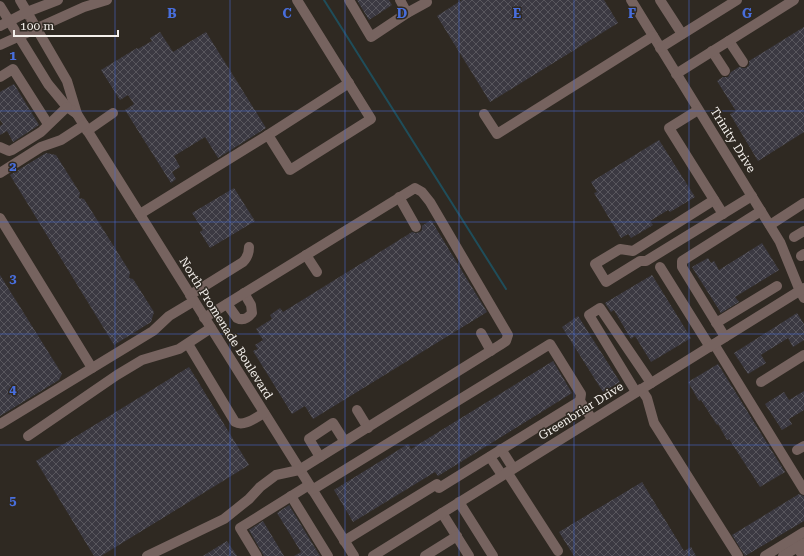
<svg xmlns="http://www.w3.org/2000/svg" width="804" height="556" font-family="'Roboto Serif',serif">
	<style>
		.lines { fill: none; stroke-linecap: round; stroke-linejoin: round }
		.stream { stroke: #1f4d5a; stroke-width: 2 }
		.building { fill: url(#building-cross-hatch) }
		.minor { stroke: #76635f; stroke-width: 10 }
		.grid { fill: none; stroke: #486edc; stroke-width: 1; stroke-opacity: 0.55 }
		.labels { text-anchor: middle; dominant-baseline: central; stroke-width: 3; stroke-linejoin: round; paint-order: stroke }
		.street-label { font-size: 12px; fill: #f4f0ec; stroke: #2f2922 }
		.grid-label { font-size: 13px; text-anchor: middle; font-weight: bold; fill: #486edc; stroke: #2f2922; stroke-width: 3; stroke-linejoin: round; paint-order: stroke }
	</style>
	<defs>
		<pattern id="building-cross-hatch" width="8" height="8" patternUnits="userSpaceOnUse"><rect width="8" height="8" fill="#3b3942"/><path d="M0 0l8 8M0 8l8-8" fill="none" stroke="#58565d"/></pattern>
	</defs>
	<rect width="100%" height="100%" fill="#2f2922"/>
	<g class="lines">
		<!-- stream -->
		<polyline class="stream" points="324,0 506,289"/>
	</g>
	<!-- building -->
	<g class="building">
		<polygon points="357,0 389,0 392,5 369,20"/>
		<polygon points="462,0 604,0 618,23 490,102 437,16"/>
		<polygon points="804,27 804,132 758,161 730,114 736,111 717,81 723,77 728,77 731,72 739,67 743,68 746,68 749,65 749,61"/>
		<polygon points="160,32 173,52 206,32 266,128 218,158 205,137 174,156 180,167 172,172 176,179 171,183 125,110 134,104 128,95 120,100 101,70 137,48 138,49 152,41 150,38"/>
		<polygon points="14,84 39,125 13,142 7,131 0,135 0,126 3,124 0,120 0,92"/>
		<polygon points="659,140 695,197 670,212 668,210 650,221 653,225 631,238 628,234 621,238 594,193 597,192 591,182"/>
		<polygon points="46,153 56,155 80,193 79,198 84,199 130,272 129,278 133,279 154,312 151,322 114,345 10,175"/>
		<polygon points="234,188 255,221 210,248 200,232 203,230 192,213"/>
		<polygon points="431,220 487,312 313,419 305,406 292,414 253,351 258,349 255,345 263,340 256,329 272,319 270,315 280,308 283,312 412,232 416,233 420,232 422,230 422,226"/>
		<polygon points="762,243 779,270 735,297 739,302 721,313 692,267 708,258 711,263 714,261 719,270"/>
		<polygon points="0,275 62,374 59,380 0,416"/>
		<polygon points="652,275 691,338 651,362 635,336 631,339 614,310 611,312 605,303"/>
		<polygon points="797,313 804,324 804,340 793,347 788,338 761,355 766,363 748,374 734,353"/>
		<polygon points="578,316 620,382 603,392 562,327"/>
		<polygon points="553,361 572,393 438,476 435,472 353,522 334,490 408,444 411,449"/>
		<polygon points="718,364 785,472 760,487 729,439 727,440 718,424 717,425 701,400 699,401 688,382"/>
		<polygon points="189,367 249,465 101,556 94,556 36,461"/>
		<polygon points="804,391 804,410 789,419 792,424 782,430 765,404 784,392 789,400"/>
		<polygon points="642,482 684,551 691,547 696,556 574,556 559,532"/>
		<polygon points="799,494 804,496 804,521 745,556 732,535"/>
		<polygon points="289,505 320,556 294,556 301,552 277,513"/>
		<polygon points="263,521 284,556 264,556 249,530"/>
		<polygon points="227,541 237,556 203,556"/>
	</g>
	<g class="lines">
		<!-- minor -->
		<g class="minor">
			<polyline points="20,0 67,81 77,114 354,556"/>
			<polyline points="349,0 371,37 407,13 427,2 426,0"/>
			<polyline points="400,0 407,13"/>
			<polyline points="631,0 780,242 800,291 804,298"/>
			<polyline points="660,0 682,34"/>
			<polyline points="0,6 48,84 67,107 77,114"/>
			<polyline points="0,26 27,12 58,0"/>
			<polyline points="729,41 743,62"/>
			<polyline points="0,45 84,7 107,0"/>
			<polyline points="660,48 737,0"/>
			<polyline points="712,51 725,71"/>
			<polyline points="676,74 794,0"/>
			<polyline points="0,77 13,69 48,124"/>
			<polyline points="698,110 669,128 723,214"/>
			<polyline points="484,114 497,134 653,36"/>
			<polyline points="87,131 113,113"/>
			<polyline points="268,135 349,83"/>
			<polyline points="0,147 9,151 12,150 41,132 67,107"/>
			<polyline points="0,173 41,147 61,140 84,125"/>
			<polyline points="399,197 416,227"/>
			<polyline points="714,200 633,251 620,249 595,264 606,282 640,261 646,261 752,196"/>
			<polyline points="140,214 268,135 290,170 371,119 297,0"/>
			<polyline points="0,218 92,368"/>
			<polyline points="770,225 804,203"/>
			<polyline points="794,237 804,231"/>
			<polyline points="306,255 317,272"/>
			<polyline points="801,256 804,254"/>
			<polyline points="660,267 710,347"/>
			<path d="M190 295 243 262C247 258 249 253 249 247"/>
			<path d="M227 304 237 318C243 321 248 318 252 313L251 305 244 293"/>
			<polyline points="716,323 777,286"/>
			<polyline points="481,333 491,351"/>
			<polyline points="725,337 682,267 682,261 761,211"/>
			<path d="M188 344 235 422C244 427 255 418 264 413"/>
			<polyline points="714,344 804,490"/>
			<polyline points="761,382 804,355"/>
			<polyline points="641,389 647,398 654,423 738,556"/>
			<polyline points="636,392 589,315 600,308 651,383"/>
			<polyline points="357,410 368,428"/>
			<polyline points="0,424 153,331 169,316 194,301"/>
			<polyline points="28,436 117,375 142,360 179,349 211,328"/>
			<polyline points="501,449 513,468"/>
			<polyline points="797,450 804,446"/>
			<polyline points="320,457 309,439 333,423 345,442"/>
			<polyline points="490,457 502,475"/>
			<polyline points="507,472 558,551"/>
			<polyline points="439,488 580,401"/>
			<polyline points="312,490 550,344 581,394 580,401 592,419"/>
			<polyline points="291,496 328,556"/>
			<polyline points="459,502 493,556"/>
			<polyline points="442,513 469,556"/>
			<polyline points="344,541 437,484"/>
			<polyline points="797,547 803,556"/>
			<polyline points="147,556 224,519 249,499 260,487 276,475 299,470 500,345 506,341 508,335 430,202 422,192 415,188 204,318"/>
			<polyline points="257,556 240,528 309,485"/>
			<polyline points="373,556 804,288"/>
			<polyline points="425,556 457,536"/>
			<polyline points="765,556 804,532"/>
			<polyline points="783,556 804,543"/>
		</g>
	</g>
	<!-- grid -->
	<path class="grid" d="M115 0V556M230 0V556M345 0V556M459 0V556M574 0V556M689 0V556M0 111H804M0 222H804M0 334H804M0 445H804"/>
	<g class="labels">
		<!-- street labels -->
		<g class="street-label">
			<text transform="translate(733 140) rotate(58)">Trinity Drive</text>
			<text transform="translate(226 328) rotate(58)">North Promenade Boulevard</text>
			<text transform="translate(581 411) rotate(-32)">Greenbriar Drive</text>
		</g>
	</g>
	<g class="grid-label">
		<text x="172" y="18">B</text>
		<text x="287" y="18">C</text>
		<text x="402" y="18">D</text>
		<text x="517" y="18">E</text>
		<text x="632" y="18">F</text>
		<text x="747" y="18">G</text>
		<text x="13" y="60">1</text>
		<text x="13" y="171">2</text>
		<text x="13" y="283">3</text>
		<text x="13" y="394">4</text>
		<text x="13" y="505">5</text>
	</g>
	<!-- scale -->
	<path d="M14 30v6h104v-6" fill="none" stroke="#f4f0ec" stroke-width="2"/>
	<text x="20" y="30" font-size="12" fill="#f4f0ec" stroke="#2f2922" stroke-width="3" paint-order="stroke">100 m</text>
</svg>
